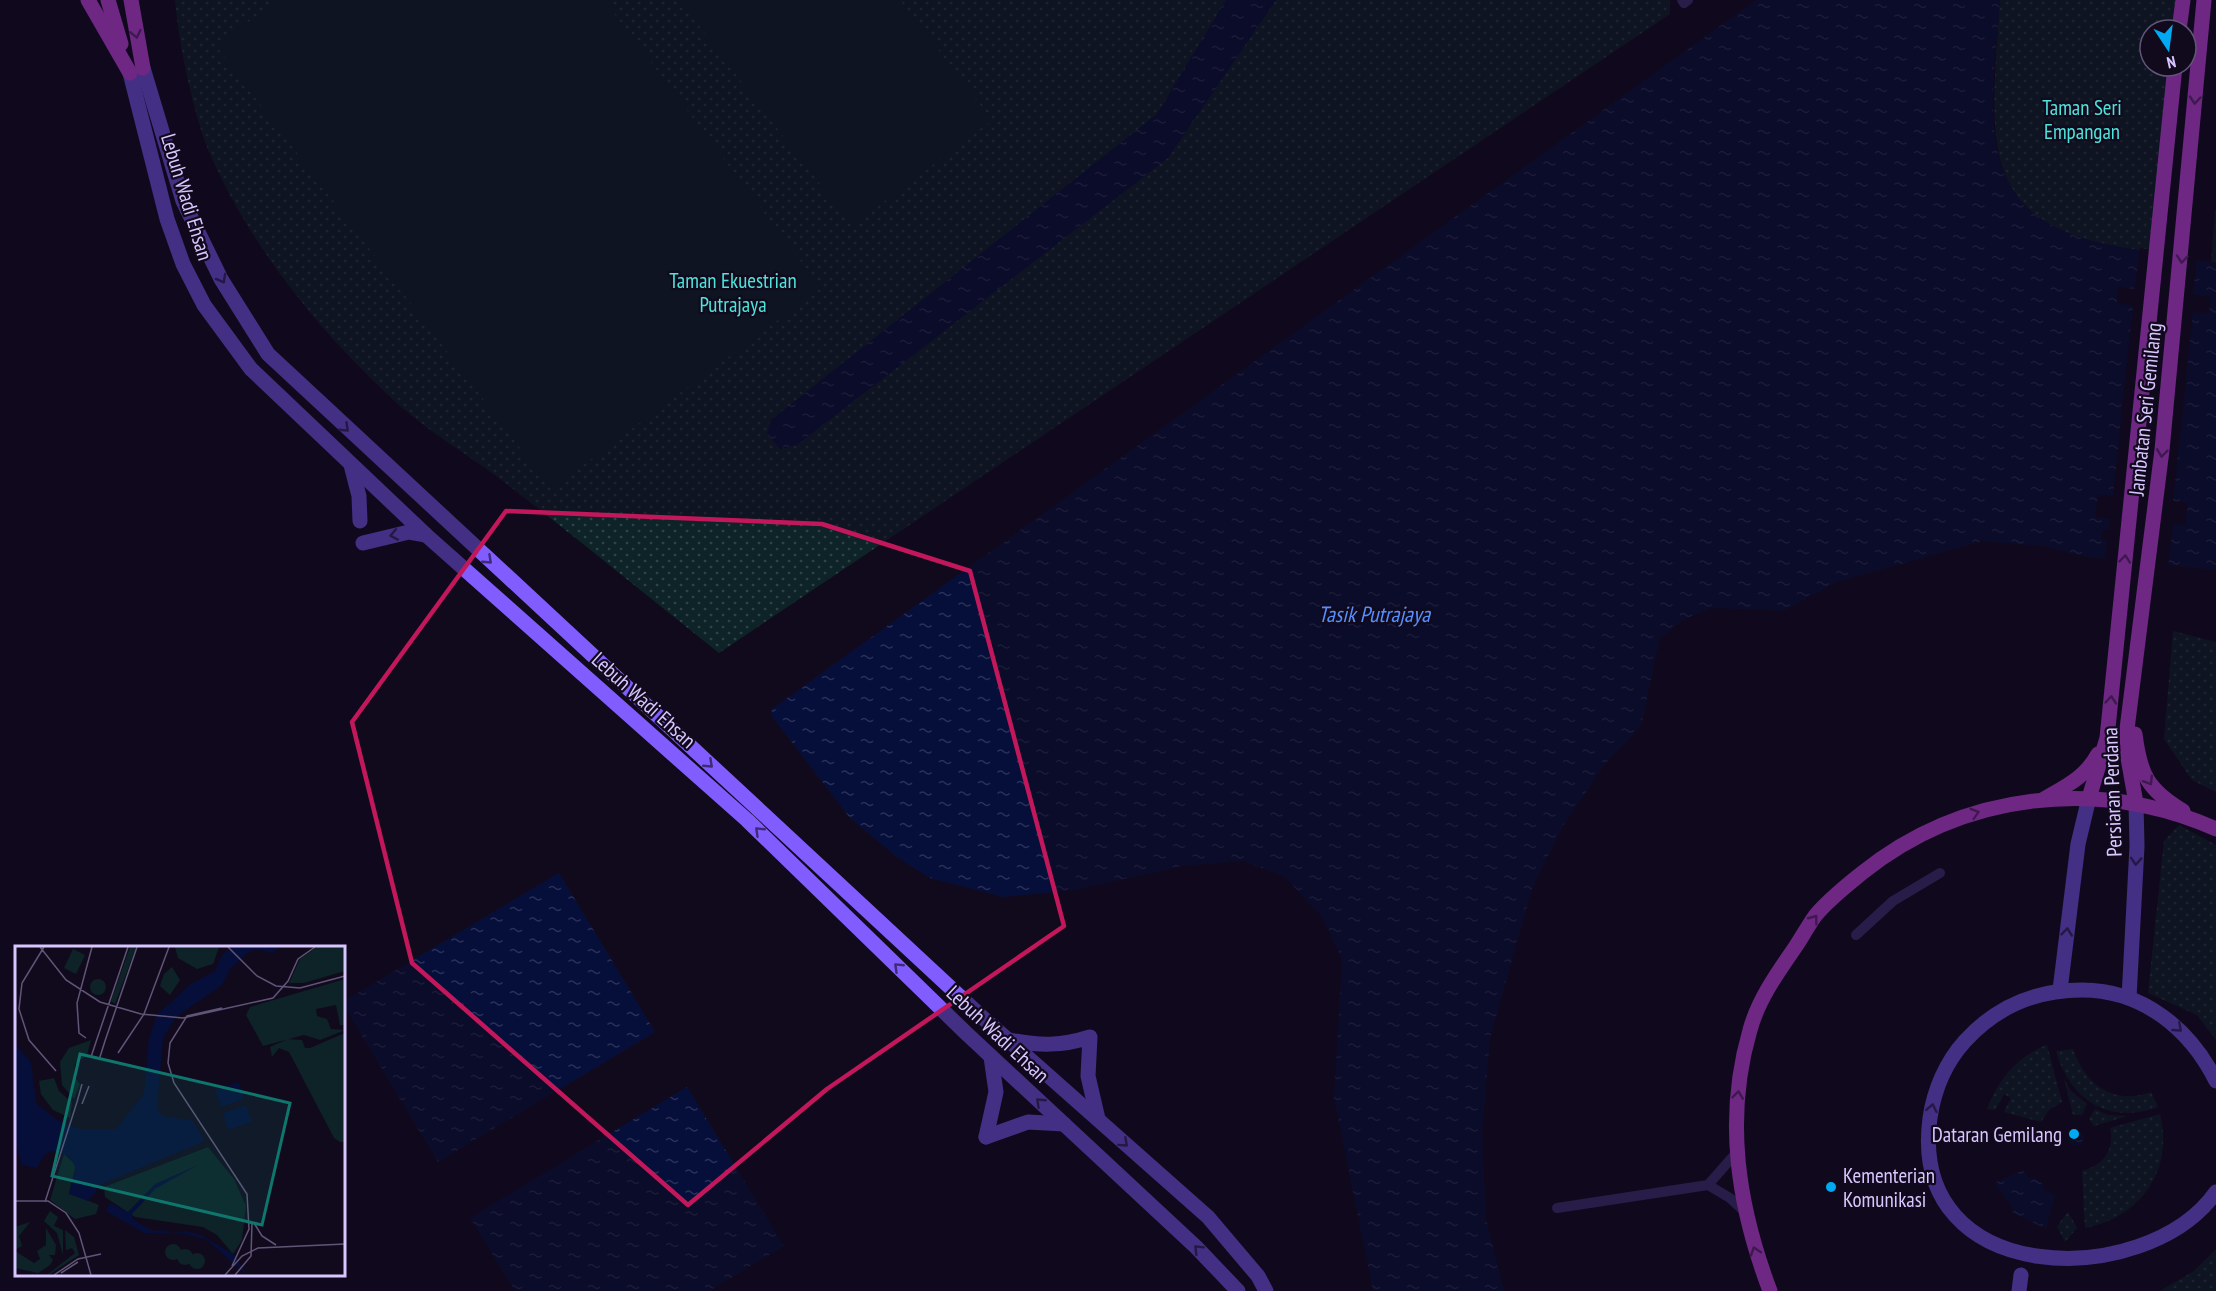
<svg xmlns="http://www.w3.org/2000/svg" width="2216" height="1291" font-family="'PT Sans Narrow',sans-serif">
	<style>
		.green { fill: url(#green-dots) }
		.pitch { fill: #0d2327 }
		.water { fill: url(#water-ripples) }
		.pier { fill: #110a1d }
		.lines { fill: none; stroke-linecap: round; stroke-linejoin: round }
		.street { stroke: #45337e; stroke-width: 10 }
		.secondary { stroke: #815dff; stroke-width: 15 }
		.primary { stroke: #e04dff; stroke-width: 15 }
		.oneway { stroke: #782c8e }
		.oneway2 { stroke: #3e2b77 }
		.marked { fill: none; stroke: #c2185b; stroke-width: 4.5; stroke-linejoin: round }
		.poi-dot { fill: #00a9f1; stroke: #110a1d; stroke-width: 2 }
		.labels { text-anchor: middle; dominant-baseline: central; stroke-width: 4.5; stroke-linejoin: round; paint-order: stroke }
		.park-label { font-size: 21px; fill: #4ee3db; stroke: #110a1d }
		.street-label { font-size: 21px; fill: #d8c6ff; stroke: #110a1d }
		.poi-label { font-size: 21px; fill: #d8c6ff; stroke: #110a1d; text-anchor: end }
		.water-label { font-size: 22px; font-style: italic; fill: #548eff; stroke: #110a1d }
		.inset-road { fill: none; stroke: #615577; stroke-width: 1.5 }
		.view { fill: #0f766e; fill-opacity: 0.15; stroke: #0f766e; stroke-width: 3 }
		.inset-edge { fill: none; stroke: #d8c6ff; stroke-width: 3 }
	</style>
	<defs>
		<pattern id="green-dots" width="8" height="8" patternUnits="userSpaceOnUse" patternTransform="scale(1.5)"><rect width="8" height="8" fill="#0d2327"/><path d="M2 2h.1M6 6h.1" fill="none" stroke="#304147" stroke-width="1.8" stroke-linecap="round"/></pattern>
		<pattern id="water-ripples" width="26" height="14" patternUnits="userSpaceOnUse" patternTransform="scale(1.5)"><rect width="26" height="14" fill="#060f3a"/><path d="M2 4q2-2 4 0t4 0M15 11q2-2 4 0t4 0" fill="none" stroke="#2a3058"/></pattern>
	</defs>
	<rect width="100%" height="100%" fill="#110a1d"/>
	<!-- green -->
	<g class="green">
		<path d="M175 0H1670V14L719 653C646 595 573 535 499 478 461 450 421 427 387 394 315 326 250 245 210 154 193 114 179 44 175 0Z"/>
		<path d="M2000 0H2183L2179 30H2150V66H2175L2153 252C1973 232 1990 149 2000 0Z"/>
		<polygon points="2215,210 2216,210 2216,263 2211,262"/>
		<polygon points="2173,631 2216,642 2216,792 2192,780 2164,739"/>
		<polygon points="2179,825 2216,845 2216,1040 2197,1015 2148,993 2164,841"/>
		<path d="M2047 1045 2062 1102 2049 1110 2041 1122 2004 1112 2011 1098 2004 1094 1995 1110 1987 1109C1998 1080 2017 1056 2047 1045Z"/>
		<path d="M2073 1049C2085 1084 2113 1106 2151 1092L2158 1107C2108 1125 2070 1100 2056 1051Z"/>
		<polygon points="2064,1079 2071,1091 2087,1104 2082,1115 2073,1115"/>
		<polygon points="2095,1109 2108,1115 2127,1116 2094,1126 2089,1119"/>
		<path d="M2160 1114C2174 1170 2141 1217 2085 1228L2082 1171C2103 1165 2115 1151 2110 1128Z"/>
		<polygon points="2068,1212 2077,1228 2065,1242 2057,1226"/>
		<polygon points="2216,1249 2216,1291 2160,1291 2194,1271"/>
	</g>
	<!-- pitch -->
	<g class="pitch">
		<polygon points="278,0 604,0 821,288 551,489 216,46"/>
		<polygon points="679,0 900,0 992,120 852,226"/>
	</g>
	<!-- water -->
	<g class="water">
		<polygon points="1226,0 1276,0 1168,158 797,445 780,449 767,434 771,420 1157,114"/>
		<path d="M1756 0H2000C1997 44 1989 93 1995 137 2006 226 2077 242 2153 252 2174 255 2195 261 2216 263V570L2081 556 2044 546 1983 541 1837 582 1783 611 1712 608 1684 619 1660 638 1641 726 1605 764 1563 826 1532 889 1490 1038 1482 1134 1486 1219 1504 1291H1373L1334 1098 1342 959 1322 917 1285 877 1243 861 1183 866 1073 890 1004 897 930 878 897 857 850 818 771 715 772 709Z"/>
		<polygon points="559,873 655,1032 438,1162 344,1006 344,1001"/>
		<polygon points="687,1087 784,1246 709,1291 515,1291 470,1218"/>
		<circle cx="2076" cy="1138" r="8"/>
		<polygon points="2023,1170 2029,1178 2033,1177 2044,1185 2042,1189 2055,1195 2046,1229 2012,1212 2014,1209 1994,1183"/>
	</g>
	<!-- pier -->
	<polygon class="pier" points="2140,248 2197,257 2193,295 2210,297 2209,313 2193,312 2173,501 2188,503 2185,525 2173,524 2168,568 2105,561 2107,540 2101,539 2103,529 2109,529 2110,519 2095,517 2098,495 2113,496 2133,306 2117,303 2118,287 2135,289"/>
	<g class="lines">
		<!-- street -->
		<g class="street">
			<polyline points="1682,0 1684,3 1688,0"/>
			<polyline points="1856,935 1893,901 1940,873"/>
			<polyline points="1708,1185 1736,1153"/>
			<polyline points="1557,1208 1708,1185 1730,1198 1744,1211"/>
		</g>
		<!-- secondary -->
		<g class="secondary">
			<polyline points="143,68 183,201 221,279 268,354 982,1017 1208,1217 1258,1276 1266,1291"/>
			<polyline points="130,73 167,219 183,264 204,305 251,369 426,535 747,820 966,1033 1196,1247 1238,1291"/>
			<polyline points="351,465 359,496 360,521"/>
			<polyline points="363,543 409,532 426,535"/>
			<polyline points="2060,990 2078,844 2089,798"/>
			<polyline points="2129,998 2137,846 2136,803"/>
			<path d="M1010 1040C1039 1046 1062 1046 1090 1037L1088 1076 1098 1119"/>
			<path d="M2216 1081C2190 1029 2143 990 2082 990 2036 990 1996 1007 1965 1041 1946 1062 1934 1090 1930 1118 1907 1289 2146 1291 2216 1192"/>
			<polyline points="986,1137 996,1092 991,1057"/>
			<polyline points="986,1137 1028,1122 1064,1124"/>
			<polyline points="2019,1291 2021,1275"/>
		</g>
		<!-- primary -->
		<g class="primary">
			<polyline points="88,0 130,73"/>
			<polyline points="108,0 121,44"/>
			<polyline points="131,0 143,68"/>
			<polyline points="2179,30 2183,0"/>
			<path d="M2135 734C2140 775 2148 790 2183 811"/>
			<polyline points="2089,798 2107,738 2175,66"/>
			<path d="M2044 799C2066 786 2086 777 2098 754"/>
			<polyline points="2136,803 2128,758 2127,729 2162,450 2204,0"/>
			<path d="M1770 1291C1738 1206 1724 1119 1750 1030 1758 1000 1778 972 1796 946 1802 937 1808 926 1815 916 1828 900 1846 886 1862 873 1963 792 2098 777 2216 829"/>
		</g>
	</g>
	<!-- one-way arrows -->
	<defs><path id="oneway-chevron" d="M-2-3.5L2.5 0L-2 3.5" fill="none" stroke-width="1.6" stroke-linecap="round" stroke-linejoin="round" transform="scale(1.5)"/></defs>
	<g class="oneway">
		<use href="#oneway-chevron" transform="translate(136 34) rotate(78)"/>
		<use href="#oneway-chevron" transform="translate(2195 100) rotate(95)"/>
		<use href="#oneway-chevron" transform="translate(2182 259) rotate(95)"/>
		<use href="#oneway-chevron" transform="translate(2162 453) rotate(97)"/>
		<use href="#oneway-chevron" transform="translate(2125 559) rotate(-84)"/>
		<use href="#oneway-chevron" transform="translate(2111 700) rotate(-85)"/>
		<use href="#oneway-chevron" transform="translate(2149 781) rotate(58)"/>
		<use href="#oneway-chevron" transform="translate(1975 813) rotate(-17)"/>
		<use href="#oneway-chevron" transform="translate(1814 919) rotate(-53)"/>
		<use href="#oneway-chevron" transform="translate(1738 1095) rotate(-83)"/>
		<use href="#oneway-chevron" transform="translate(1755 1251) rotate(-108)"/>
	</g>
	<g class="oneway2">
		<use href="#oneway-chevron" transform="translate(222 279) rotate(61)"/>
		<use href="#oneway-chevron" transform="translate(345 428) rotate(44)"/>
		<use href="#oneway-chevron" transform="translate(394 535) rotate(169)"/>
		<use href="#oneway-chevron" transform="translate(488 560) rotate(43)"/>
		<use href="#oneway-chevron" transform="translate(709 764) rotate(43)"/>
		<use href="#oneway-chevron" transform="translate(759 831) rotate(-136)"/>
		<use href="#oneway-chevron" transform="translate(2136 861) rotate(94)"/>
		<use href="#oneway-chevron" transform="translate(2067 932) rotate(-84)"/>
		<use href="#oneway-chevron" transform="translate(898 967) rotate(-136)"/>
		<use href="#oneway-chevron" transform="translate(2178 1028) rotate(41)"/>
		<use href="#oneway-chevron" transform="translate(1040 1102) rotate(-137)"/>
		<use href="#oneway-chevron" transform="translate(1932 1108) rotate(-79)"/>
		<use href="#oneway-chevron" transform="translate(1124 1143) rotate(42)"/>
		<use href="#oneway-chevron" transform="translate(1198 1249) rotate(-135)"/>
	</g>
	<!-- marked area -->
	<path d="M0 0H2216V1291H0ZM506 511 822 524 970 571 1064 926 827 1089 688 1205 412 963 352 722Z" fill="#110a1d" fill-opacity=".55" fill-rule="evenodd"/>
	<path class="marked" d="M506 511 822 524 970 571 1064 926 827 1089 688 1205 412 963 352 722Z"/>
	<!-- markers -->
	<g class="poi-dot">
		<circle cx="2074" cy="1134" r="6"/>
		<circle cx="1831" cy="1187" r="6"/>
	</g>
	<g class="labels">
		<!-- park labels -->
		<g class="park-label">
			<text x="2082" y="107">Taman Seri<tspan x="2082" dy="24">Empangan</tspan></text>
			<text x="733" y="280">Taman Ekuestrian<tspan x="733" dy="24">Putrajaya</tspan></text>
		</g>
		<!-- street labels -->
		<g class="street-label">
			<text transform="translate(187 197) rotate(73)">Lebuh Wadi Ehsan</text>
			<text transform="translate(2145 409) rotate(-84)">Jambatan Seri Gemilang</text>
			<text transform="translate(644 700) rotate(42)">Lebuh Wadi Ehsan</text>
			<text transform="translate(2112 792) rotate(-92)">Persiaran Perdana</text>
			<text transform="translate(998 1034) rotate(43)">Lebuh Wadi Ehsan</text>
		</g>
		<!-- poi labels -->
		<g class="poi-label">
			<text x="2062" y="1134">Dataran Gemilang</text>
			<text x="1843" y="1175" text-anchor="start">Kementerian<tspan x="1843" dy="24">Komunikasi</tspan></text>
		</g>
		<!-- water labels -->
		<g class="water-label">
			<text x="1374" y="614">Tasik Putrajaya</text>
		</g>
	</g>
	<!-- overview -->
	<g transform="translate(15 946)">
		<rect width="330" height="330" fill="#110a1d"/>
		<path d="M115 1H121L100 58 96 55ZM76 94 72 109 60 118 59 130 65 138 59 153 47 139 45 116 54 102ZM39 132 44 145 57 157 55 172 38 164 26 148 24 135ZM193 201 219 233 231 260 227 294 218 308 202 289 188 281 120 271 90 251 89 241ZM49 208 61 219 54 247 84 259 81 268 60 273 35 254ZM15 276 4 290 7 300 0 304V281ZM31 282 41 299 40 309H34L38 314 35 319 23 327 0 322V305L19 317 25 313 22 305 31 299Z" fill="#0d2327"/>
		<path d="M160 1H204L198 18 182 23 163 12ZM302 1H330V25L289 37H274L285 13ZM157 21 165 34 155 49 145 40 149 28ZM330 33V79H325L321 59 301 63 302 70 312 73 316 83 330 84 305 94 289 89 248 100 231 69 235 61ZM330 87V196H325L319 192 274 106 264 102 257 111 255 101 273 93 287 94 290 102H295ZM35 265 43 271 39 280 48 284V309L42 287 29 275ZM50 284 59 291 64 309 35 328 32 329 60 307 57 302 51 304Z" fill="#0d2327"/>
		<path d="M58 3 70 9 61 28 49 22ZM75 41a8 8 0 1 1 16 0a8 8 0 1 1-16 0ZM206 221 228 270 198 283 176 234ZM171 239 184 266 168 273 156 246ZM150 306a8 8 0 1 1 16 0a8 8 0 1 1-16 0ZM162 311a8 8 0 1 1 16 0a8 8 0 1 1-16 0ZM174 315a8 8 0 1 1 16 0a8 8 0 1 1-16 0Z" fill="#0d2327"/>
		<path d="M218 1H264L258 7 240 3 232 7 215 23 207 39 161 71 148 92 142 163 148 170 178 175 190 195 80 241 82 245 73 255 54 248 61 222 54 210 37 205 29 209 22 222 7 219 0 196V98L16 116 21 157 42 174 65 183H101L129 148 134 92 142 69 176 38 200 25 207 9ZM224 136 229 153 206 161 200 144ZM231 159 237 176 213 184 208 167ZM183 219 140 243 117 268 118 274 138 285 149 284 157 287 172 285 186 289 218 308 232 329 192 294 172 288 129 287 91 265 95 257 113 266 140 238Z" fill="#060f3a"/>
		<path class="inset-road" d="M25 1 51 34 85 56 126 68 168 72 258 52 273 35 283 13 300 1M29 1 7 37 4 63 14 94 41 125M213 1 242 30 261 40 285 42 330 30M207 62 172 70 155 97 153 117 159 137 232 248 234 283 217 320M71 92 64 87 62 57 77 1M82 93 113 1M90 95 122 1M103 107 129 68 154 1M76 111 82 93M84 114 90 95M62 156 67 138M67 158 74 140M0 255H33L51 267 64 287 76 329M30 256 62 156M239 277 247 290 261 299M46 327 63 316M39 329 63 313 86 308M210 329 227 310 243 302 330 298M220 329 236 310 237 277"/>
		<path class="view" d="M65 108 275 157 247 279 37 230Z"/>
		<rect width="330" height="330" class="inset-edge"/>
	</g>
	<!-- north arrow -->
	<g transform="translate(2168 48) rotate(167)"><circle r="28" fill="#110a1d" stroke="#615577" stroke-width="1.5"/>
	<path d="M0-4.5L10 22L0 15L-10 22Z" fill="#00a9f1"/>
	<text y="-9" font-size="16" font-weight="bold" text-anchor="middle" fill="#d8c6ff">N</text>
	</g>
</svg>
